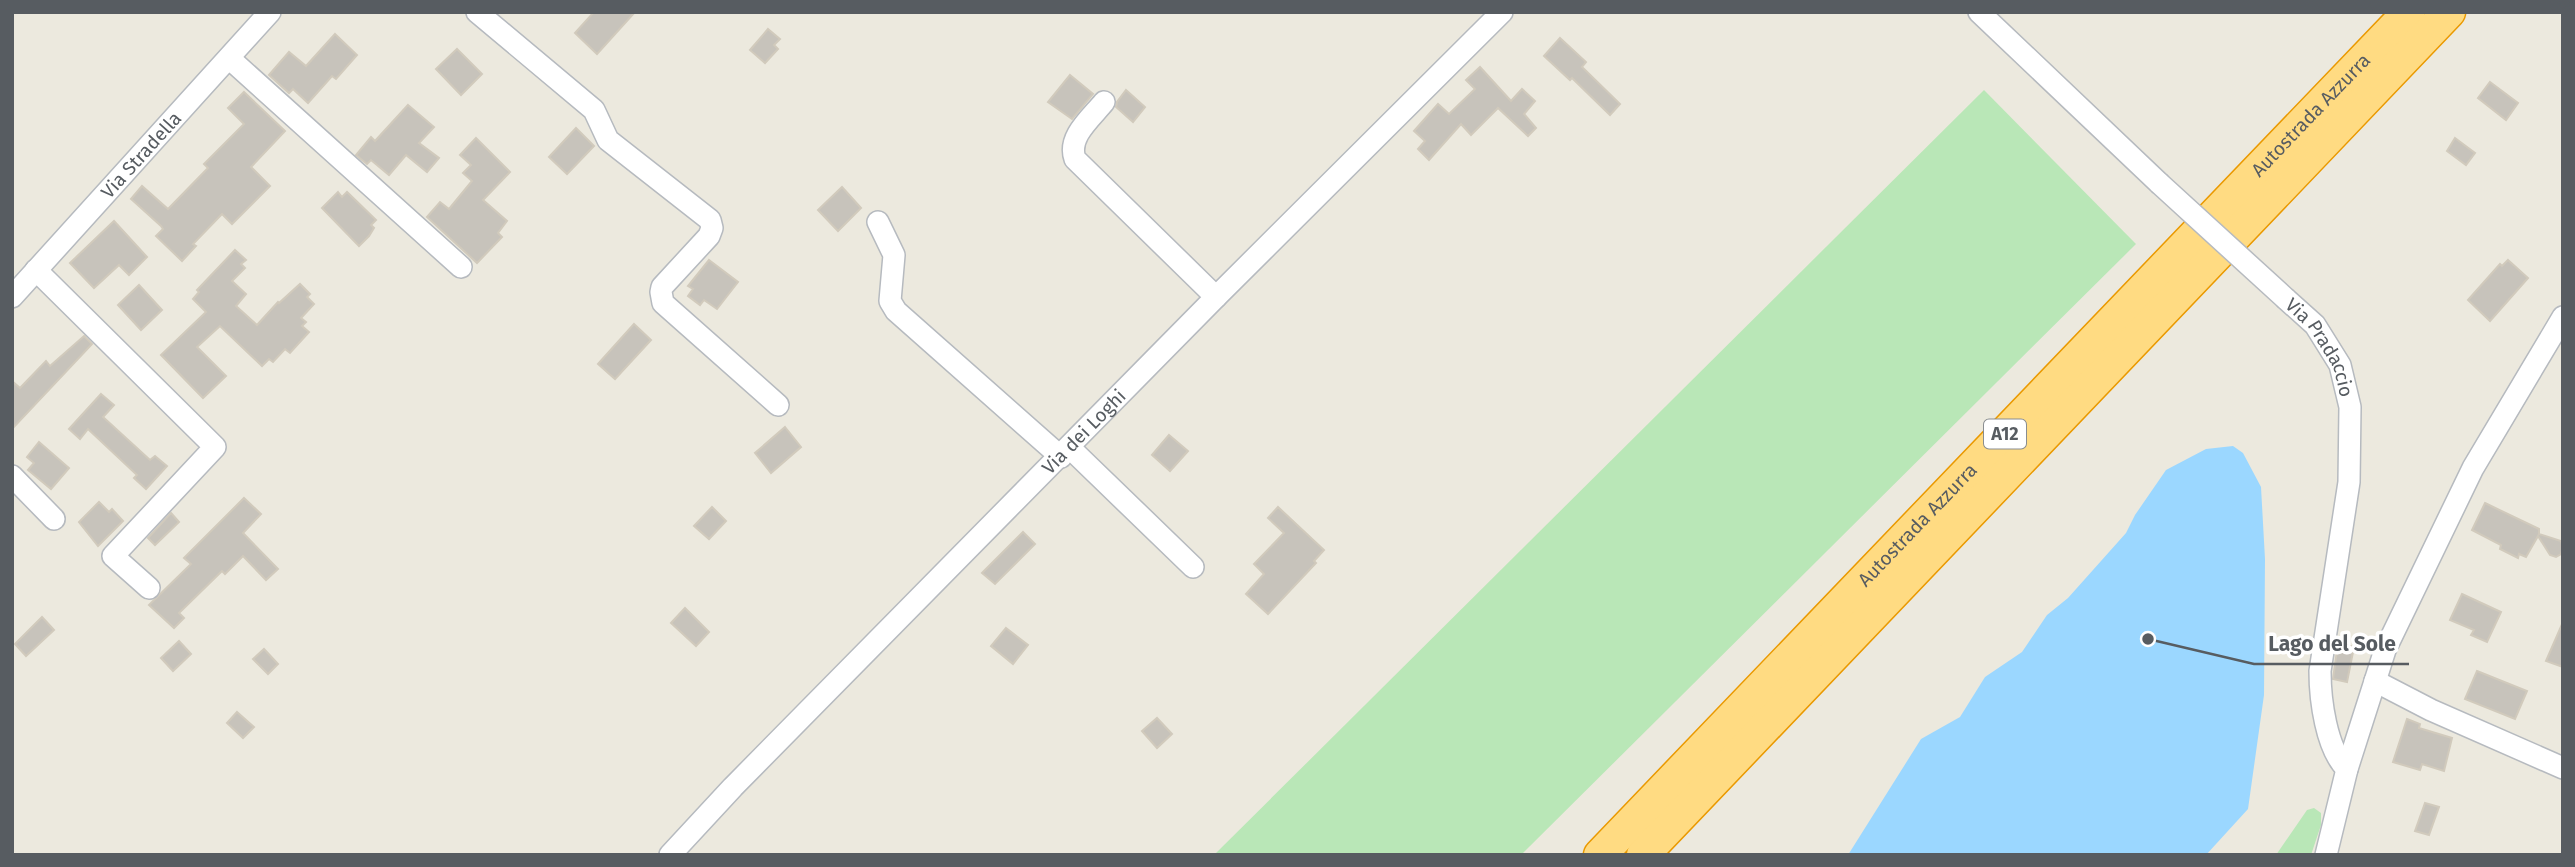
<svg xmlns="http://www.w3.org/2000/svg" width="2575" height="867" font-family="'Fira Sans',sans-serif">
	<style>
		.green { fill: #b9e7b7 }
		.water { fill: #9bd7ff }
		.building { fill: #c7c3bb; stroke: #d1cabc; stroke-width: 2 }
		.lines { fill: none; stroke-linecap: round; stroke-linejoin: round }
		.minor-casing { stroke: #b6babf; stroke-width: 24 }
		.highway-casing { stroke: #ea9900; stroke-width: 35 }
		.minor { stroke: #fff; stroke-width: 21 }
		.highway { stroke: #ffdb82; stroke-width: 32 }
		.minor-bridge-casing { stroke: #b6babf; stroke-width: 24; stroke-linecap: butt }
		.minor-bridge { stroke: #fff; stroke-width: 21 }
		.labels { text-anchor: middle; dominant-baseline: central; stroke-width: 7; stroke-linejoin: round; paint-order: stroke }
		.shield { fill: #fff; stroke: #898d90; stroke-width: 2 }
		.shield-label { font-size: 18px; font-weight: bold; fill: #575c61 }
		.street-label { font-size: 19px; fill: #575c61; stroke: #fff }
		.leader { fill: none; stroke: #575c61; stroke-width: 2.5 }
		.callout-dot { fill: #575c61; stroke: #fff; stroke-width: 2.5 }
		.callout-label { font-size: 21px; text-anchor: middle; font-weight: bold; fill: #575c61; stroke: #fff; stroke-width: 7; stroke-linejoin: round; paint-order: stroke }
	</style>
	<rect width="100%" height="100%" fill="#ece9de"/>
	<!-- green -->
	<g class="green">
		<polygon points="1984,90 2136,244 1521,855 1214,855"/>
		<polygon points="2314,808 2321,813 2321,825 2311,855 2276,855 2307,810"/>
	</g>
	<!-- water -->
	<polygon class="water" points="2233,446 2243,453 2261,487 2265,559 2264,695 2248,809 2206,855 1848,855 1921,739 1960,717 1985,677 2022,652 2047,615 2068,598 2126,533 2135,515 2166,470 2206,449"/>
	<!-- building -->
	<g class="building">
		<polygon points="594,12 635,12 597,54 575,33"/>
		<polygon points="768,29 780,39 774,45 778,49 765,63 750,50"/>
		<polygon points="335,34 357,55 336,79 332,76 308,103 293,89 289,93 269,75 289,52 306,66"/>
		<polygon points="1560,38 1586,62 1582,67 1620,104 1610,115 1572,78 1570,80 1544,56"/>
		<polygon points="457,49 482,74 461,95 436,69"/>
		<polygon points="1480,67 1511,101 1522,89 1535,101 1524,114 1536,128 1528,136 1498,108 1471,135 1461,124 1429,160 1418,149 1425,141 1414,131 1438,104 1449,114 1475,89 1466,80"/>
		<polygon points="1070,75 1093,94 1072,119 1048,102"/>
		<polygon points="2490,82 2518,103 2506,120 2478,98"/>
		<polygon points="1126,90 1145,107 1133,122 1116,107 1117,102"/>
		<polygon points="244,92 285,131 251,167 270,186 232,224 222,214 193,244 196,246 182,261 156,236 163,229 161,226 131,199 142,186 168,209 208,168 204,164 244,124 228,108"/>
		<polygon points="408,105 434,127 419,143 439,158 427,172 406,155 389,175 371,160 367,164 356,155 371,137 375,141"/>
		<polygon points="576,128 594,146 567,174 549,157"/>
		<polygon points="476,138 510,172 483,200 507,221 498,233 502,237 477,263 427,217 440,202 449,209 472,181 463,173 471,165 460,155"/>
		<polygon points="2455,138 2475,153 2466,165 2447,151"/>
		<polygon points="842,187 861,208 838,231 818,210"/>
		<polygon points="338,192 342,197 347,192 376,220 371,225 374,228 369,236 359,246 322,208"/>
		<polygon points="114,221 147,257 129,275 119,265 94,288 70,263"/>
		<polygon points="235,250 246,260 241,264 245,268 232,281 246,294 236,306 257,325 278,302 279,303 300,284 310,294 307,297 314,304 301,318 306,322 302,326 309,332 290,353 285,349 273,362 269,359 262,366 220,326 197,347 226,376 203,398 161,355 206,312 193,299 199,292 197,290"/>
		<polygon points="709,260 738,282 717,309 704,300 700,305 688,296 693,289 688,286"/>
		<polygon points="2508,260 2528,278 2490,321 2468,300 2500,264 2502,266"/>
		<polygon points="139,285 162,310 141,330 118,305"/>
		<polygon points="634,324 651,340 615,379 598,364"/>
		<polygon points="84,336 92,344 12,429 12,381 20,388 46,361 50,366"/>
		<polygon points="101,394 114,405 103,417 150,460 155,456 167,466 146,489 134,478 137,475 88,429 80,439 69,429"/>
		<polygon points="785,427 801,447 771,473 755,453"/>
		<polygon points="1169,435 1188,451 1170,471 1152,455"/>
		<polygon points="39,442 69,468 51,489 28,470 34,463 27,457"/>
		<polygon points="244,498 261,514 243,533 278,569 266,580 243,556 225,574 222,571 179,613 184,618 174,628 149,605 191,564 184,558"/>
		<polygon points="99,502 109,512 112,509 123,521 98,546 79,522"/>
		<polygon points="2485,503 2539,529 2539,534 2561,541 2563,547 2561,554 2556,557 2550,555 2538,536 2526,557 2519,554 2518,558 2500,549 2501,545 2472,530"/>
		<polygon points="712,507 726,521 709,539 694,526"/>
		<polygon points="1278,507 1324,550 1314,561 1316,563 1268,614 1246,594 1264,574 1254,564 1284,533 1268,518"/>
		<polygon points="171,513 179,522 155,545 148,538"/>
		<polygon points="1023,532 1035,544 995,584 982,573"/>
		<polygon points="2462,594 2501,612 2487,642 2471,635 2474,630 2450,620"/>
		<polygon points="685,608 709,632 696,646 671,623"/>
		<polygon points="42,617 54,630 26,656 15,644"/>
		<polygon points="2563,622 2563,667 2546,661"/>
		<polygon points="1006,628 1028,645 1013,664 991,646"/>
		<polygon points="179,641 191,654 173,671 161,658"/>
		<polygon points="2338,643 2354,647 2347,682 2333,679"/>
		<polygon points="264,649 278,664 268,674 253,659"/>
		<polygon points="2477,671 2527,691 2515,719 2465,699"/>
		<polygon points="237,712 254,727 243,738 227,723"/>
		<polygon points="1157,718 1172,734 1157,748 1142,731"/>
		<polygon points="2407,719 2420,724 2419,728 2452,738 2444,771 2422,764 2420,770 2393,762"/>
		<polygon points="2425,803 2439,807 2429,835 2415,831"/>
	</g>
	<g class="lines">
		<!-- minor casing -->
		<g class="minor-casing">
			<g id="minor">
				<polyline points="477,12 594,110 608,140 710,220 712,228 709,236 662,287 661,292 663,303 778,405"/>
				<polyline points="1979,12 2159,183"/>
				<polyline points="229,58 461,267"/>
				<path d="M1104 102C1091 118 1067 137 1075 159L1216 297"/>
				<polyline points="878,222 894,255 890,301 896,311 1061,457"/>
				<polyline points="36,270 215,447 113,556 149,588"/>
				<path id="s1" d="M12 297 270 12"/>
				<path id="s2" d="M2286 299 2315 325 2340 365 2350 407 2349 482 2320 671C2320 699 2326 749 2347 769"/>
				<polyline points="1070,448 1193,567"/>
				<polyline points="12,476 54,519"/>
				<polyline points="2375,681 2431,710 2563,768"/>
				<path id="s3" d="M670 855 733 787 1216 297 1502 12"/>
				<polyline points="2326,855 2347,769 2385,650 2473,468 2563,317"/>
			</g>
		</g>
		<!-- highway casing -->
		<g class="highway-casing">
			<g id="highway">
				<path id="s4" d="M1600 855 2409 12"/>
				<polyline points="1643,855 2449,12"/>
			</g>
		</g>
		<!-- minor -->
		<use href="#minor" class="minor"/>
		<!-- highway -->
		<use href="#highway" class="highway"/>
		<!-- minor-bridge casing -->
		<g class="minor-bridge-casing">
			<polyline id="minor-bridge" points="2159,183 2286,299"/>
		</g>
		<!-- minor-bridge -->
		<use href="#minor-bridge" class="minor-bridge"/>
	</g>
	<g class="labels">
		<!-- shield labels -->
		<rect class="shield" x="1984" y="419.5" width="42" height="29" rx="5"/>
		<g class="shield-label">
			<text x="2005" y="434">A12</text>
		</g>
		<!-- street labels -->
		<g class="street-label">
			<text stroke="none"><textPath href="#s4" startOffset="1026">Autostrada Azzurra</textPath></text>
			<text stroke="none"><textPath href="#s1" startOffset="192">Via Stradella</textPath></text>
			<text stroke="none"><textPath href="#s2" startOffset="61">Via Pradaccio</textPath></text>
			<text stroke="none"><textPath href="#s3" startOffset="592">Via dei Loghi</textPath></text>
			<text stroke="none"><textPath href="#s4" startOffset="458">Autostrada Azzurra</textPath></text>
		</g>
	</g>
	<!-- callouts -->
	<path class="leader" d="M2148 639L2254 664H2409"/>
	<circle class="callout-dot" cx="2148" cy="639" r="7"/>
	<g class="callout-label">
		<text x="2332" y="651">Lago del Sole</text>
	</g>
	<!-- border -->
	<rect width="2575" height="867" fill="none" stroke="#575c61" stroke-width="28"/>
</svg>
